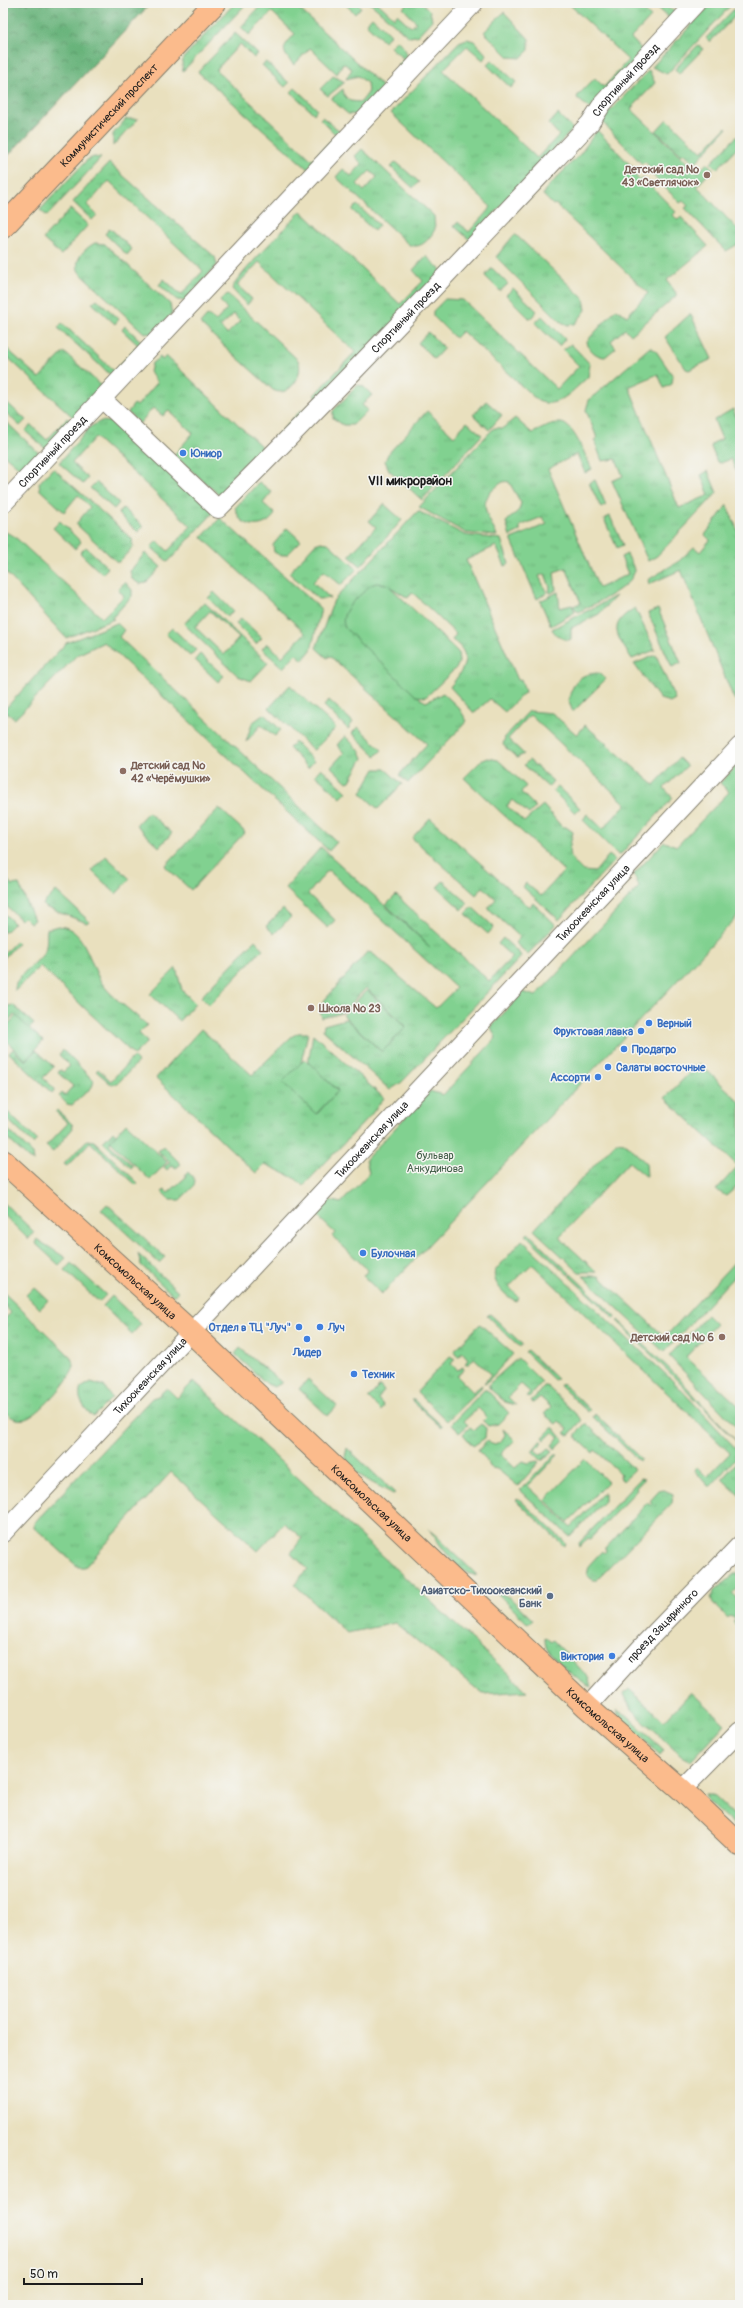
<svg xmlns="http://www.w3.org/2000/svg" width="743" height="2308" font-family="Pangolin,sans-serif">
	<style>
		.grass { fill: url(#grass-tufts); stroke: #4e7656; fill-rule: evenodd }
		.forest { fill: url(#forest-crowns); stroke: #42684b }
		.park { fill: #81d190; stroke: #4e7656 }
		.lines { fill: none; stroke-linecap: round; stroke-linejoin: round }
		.minor-casing { stroke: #827e6d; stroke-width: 20 }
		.major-casing { stroke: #827e6d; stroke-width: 24 }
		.minor { stroke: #fff; stroke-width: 18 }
		.major { stroke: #fbbb8c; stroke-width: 22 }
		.education-dot { fill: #8d6e63; stroke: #f6f6f2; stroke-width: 1.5 }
		.shop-dot { fill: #3f7fe0; stroke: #f6f6f2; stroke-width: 1.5 }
		.service-dot { fill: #5c6f8a; stroke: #f6f6f2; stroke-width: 1.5 }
		.labels { text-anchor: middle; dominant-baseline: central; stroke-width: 3; stroke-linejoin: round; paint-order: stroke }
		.street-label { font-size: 11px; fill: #1c1c1c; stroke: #f6f6f2 }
		.education-label { font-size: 11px; font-weight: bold; fill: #785e54; stroke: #f6f6f2; text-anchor: end }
		.shop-label { font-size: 11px; font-weight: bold; fill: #366cbe; stroke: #f6f6f2; text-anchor: start }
		.park-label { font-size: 11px; fill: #3f5b45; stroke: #f6f6f2 }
		.service-label { font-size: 11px; font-weight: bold; fill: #4e5e75; stroke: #f6f6f2; text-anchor: end }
		.quarter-label { font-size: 13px; font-weight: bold; fill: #1c1c1c; stroke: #f6f6f2 }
	</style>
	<defs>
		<pattern id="grass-tufts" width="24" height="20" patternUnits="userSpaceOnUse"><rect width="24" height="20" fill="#81d190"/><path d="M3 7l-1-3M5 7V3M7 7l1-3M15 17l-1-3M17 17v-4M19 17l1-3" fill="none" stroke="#6fb37c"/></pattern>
		<pattern id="forest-crowns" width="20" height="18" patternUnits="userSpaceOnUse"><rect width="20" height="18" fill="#68b37a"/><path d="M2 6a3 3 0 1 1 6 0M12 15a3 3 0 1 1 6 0" fill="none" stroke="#559163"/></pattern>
	</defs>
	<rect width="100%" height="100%" fill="#f6f6f2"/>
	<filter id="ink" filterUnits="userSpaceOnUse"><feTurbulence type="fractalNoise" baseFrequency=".025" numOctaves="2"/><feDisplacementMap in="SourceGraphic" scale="8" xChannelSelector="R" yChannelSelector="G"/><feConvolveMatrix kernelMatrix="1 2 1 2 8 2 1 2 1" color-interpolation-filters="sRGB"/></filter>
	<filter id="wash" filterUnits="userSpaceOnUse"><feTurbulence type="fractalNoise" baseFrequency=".012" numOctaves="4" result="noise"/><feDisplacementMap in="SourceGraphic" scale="16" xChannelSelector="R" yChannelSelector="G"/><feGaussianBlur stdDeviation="0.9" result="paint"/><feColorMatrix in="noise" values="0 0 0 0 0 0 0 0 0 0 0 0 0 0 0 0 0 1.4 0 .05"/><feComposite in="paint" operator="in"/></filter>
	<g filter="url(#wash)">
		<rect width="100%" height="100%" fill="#e9e0be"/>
		<!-- grass -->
		<g class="grass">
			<polygon points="235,3 247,3 183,71 182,64 184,57"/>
			<path d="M263 3H293L384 88 358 115 348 114 331 99 343 89 344 95 350 101 361 102 368 93 367 83 358 76 346 79 352 69 343 63 337 74 336 73 310 48 294 65C280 50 282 48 295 34L272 12 249 35 241 27Z"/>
			<polygon points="344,3 357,3 361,7 355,14"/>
			<polygon points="370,3 378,3 394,18 397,14 411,27 416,22 403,8 408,3 422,3 430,11 432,20 417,36 409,37"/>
			<polygon points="568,3 636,3 651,17 631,38 643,51 591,110 577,98 578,95 595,78 604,87 628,60"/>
			<polygon points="663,3 675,12 684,3 670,19 658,8"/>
			<polygon points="712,3 733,3 667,74 652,67"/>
			<polygon points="740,3 740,11 710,42 706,38"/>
			<polygon points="504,12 529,39 529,50 521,58 509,57 484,32"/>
			<polygon points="372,17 391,35 384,41 366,24"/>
			<polygon points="235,33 258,54 254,58 240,44 216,70 312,160 336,135 320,119 322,117 340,131 310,171 198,72"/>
			<polygon points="467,39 474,41 487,55 483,60 467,46 443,70 537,158 559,135 549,124 558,114 573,129 470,240 454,226 458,222 469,232 491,207 391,113 459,42"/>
			<path d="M397 40C409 52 410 58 405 73L398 66 404 59 390 47Z"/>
			<polygon points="698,45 703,49 679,74 675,69"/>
			<polygon points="492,60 516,82 511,88 487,65"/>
			<polygon points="266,62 289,83 285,87 262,65"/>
			<polygon points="649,70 655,83 631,109 698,172 707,163 713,169 697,186 740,232 740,243 726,251 685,208 688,206 683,201 680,203 647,169 650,167 645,162 642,164 603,123 606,115"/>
			<polygon points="333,76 345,82 328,96 320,89"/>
			<polygon points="295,88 317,109 314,114 291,92"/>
			<polygon points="126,119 138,119 113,146 113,134"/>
			<polygon points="667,119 702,152 726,127 727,128 695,163 684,153 682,155 656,131"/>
			<path d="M597 130 638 173 635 175 640 181 643 178 676 212 673 215 678 220 681 217 708 246 667 280 676 293V296L631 335 625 329 611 341 616 348 605 357C597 357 587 349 587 341L616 309 627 316 648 293 555 204 553 205 543 195 545 190 581 153Z"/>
			<polygon points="737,136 740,139 740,145 717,169 711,163"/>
			<path d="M362 149 434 216 435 229C430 239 420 251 408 244L336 177 343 169 351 176 362 164 355 156ZM370 171 377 177 364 191 357 184Z"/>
			<polygon points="94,157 101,158 47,216 40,210 87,160"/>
			<polygon points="396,162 419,182 413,188 391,167"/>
			<polygon points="109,163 215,257 217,265 185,301 177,300 159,285 164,279 181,295 203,271 109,181 87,205 97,215 92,220 73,202"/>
			<polygon points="357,205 379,225 374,231 352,210"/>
			<polygon points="70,209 88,225 61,255 43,239"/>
			<path d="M301 211 400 304 423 281 413 270 426 256 442 271 321 401 314 395 355 352 259 262 237 285 252 299 247 305 232 289C235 278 289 224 301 211Z"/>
			<polygon points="110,228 132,249 127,255 105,234"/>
			<polygon points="514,235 516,235 584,299 586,310 575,324 568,325 561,322 496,257"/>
			<path d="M95 243 105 244 108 247 170 304 172 314 151 334 143 332 79 272C73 260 85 248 95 243Z"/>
			<polygon points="492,268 508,284 500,291 485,276"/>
			<polygon points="513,288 537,311 530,319 506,295"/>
			<path d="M227 294 298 360C305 374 289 399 273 390L200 324 208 315 216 321 227 309 220 301ZM234 314 240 321 227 334 220 327Z"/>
			<polygon points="97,299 119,319 115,324 92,303"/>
			<path d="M445 299 463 300 557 389 579 366 563 350 571 344 590 364 588 377C574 389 558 410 538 401L462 331 455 338 433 316V311Z"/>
			<polygon points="689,315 691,315 712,359 689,370 686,369 665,337"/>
			<polygon points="542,316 565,339 559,346 535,323"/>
			<polygon points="62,323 114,371 138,345 122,330 125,326 143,343 114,378 58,328"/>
			<polygon points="428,332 444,348 434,359 418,343"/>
			<polygon points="3,345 39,378 64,352 104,388 75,419 3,353"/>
			<polygon points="650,347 656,351 673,376 672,384 664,388 658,374 629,387 679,508 709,495 701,475 708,471 717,493 657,556 648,561 612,481 623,476 616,459 602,461 595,442 597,438 586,410 589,400"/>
			<polygon points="166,356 264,449 301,410 307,415 221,495 217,493 174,455 193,433 168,410 163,416 153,408 139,424 128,412 134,404 137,406 157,383 150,372 152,363 160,357 162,360"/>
			<polygon points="358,385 363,386 372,395 362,405 368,410 353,425 343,425 333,418 333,411"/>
			<polygon points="3,399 26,420 20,426 3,410"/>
			<polygon points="486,401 502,415 489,430 473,415"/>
			<polygon points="733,409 740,425 740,471 737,473 731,459 721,463 717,462 711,447 713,443 722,439 714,420"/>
			<polygon points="427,411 454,436 467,422 482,435 422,500 389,470 385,461 388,454"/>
			<polygon points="67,418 72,422 47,450 25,431 31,425 47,440"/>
			<path d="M515 418 532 433C540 430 550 424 559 423 573 421 586 458 592 469L585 473 577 454 548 469 599 588 628 574 621 557 627 554C629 559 634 566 634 571 635 586 590 606 578 612L573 606 581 603 566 568 554 572 556 590 551 593 549 592 550 587 545 574 539 576 547 593 537 599 511 539 547 524 542 517 520 526V531L510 536 506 522 519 510 521 503 509 482C503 480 500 484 495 488 476 504 489 517 497 536L466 533 419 507 494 428H503Z"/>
			<polygon points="3,419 40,454 23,471 3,454"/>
			<polygon points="101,421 112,422 119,425 214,512 168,562 151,547 157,541 168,551 191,526 95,437 72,463 88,478 83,484 59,463 90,427"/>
			<polygon points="53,468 132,539 133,547 119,562 117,562 76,524 90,507 78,495 64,512 40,490 39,483"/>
			<polygon points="595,480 606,505 601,508 589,483"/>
			<polygon points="96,482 119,503 114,509 90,488"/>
			<path d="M259 482 272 492 263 503 275 514C267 527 251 529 240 519L235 508Z"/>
			<polygon points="384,504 402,520 361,566 349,556 376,527 369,521"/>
			<polygon points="727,505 740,536 740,705 734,699 681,570 649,584 648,580 679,561 694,547 700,552 710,540 705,535"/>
			<polygon points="123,508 143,526 138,532 118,514"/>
			<path d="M418 511 465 535 501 539 509 564 505 566 496 546 466 560 518 680 521 679 525 692 505 712 490 699 474 713 450 687C463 670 475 655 452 640L456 634 412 592 408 598 384 583 350 632 421 699 426 702 443 693 459 708 467 721 408 783 399 775 427 744 330 656 327 658 316 648 334 600Z"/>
			<polygon points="610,516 623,545 617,548 604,519"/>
			<polygon points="220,518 321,609 311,650 303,660 296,654 283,668 262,649 267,643 282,657 305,633 202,537"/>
			<polygon points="60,521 81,542 75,549 53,528"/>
			<polygon points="287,528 301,541 288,554 281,556 274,552 273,545"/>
			<polygon points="3,531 14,536 102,618 124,596 118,589 125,582 132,590 132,596 112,618 114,619 66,638 3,569"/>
			<polygon points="321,542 328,543 357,569 341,585 324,571 313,582 330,598 318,599 289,573 315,544"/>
			<polygon points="86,547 108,568 102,574 80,553"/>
			<polygon points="145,553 161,567 146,583 140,584 132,579 130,571"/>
			<polygon points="214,592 233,611 227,617 208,598"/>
			<polygon points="558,592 560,608 572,605 575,612 551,626 540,601"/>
			<path d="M616 596 599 614 571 628V639L569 640C561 639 556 636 552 629Z"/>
			<path d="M204 602 268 663 251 681 238 676 184 624ZM210 611 239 638 224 655 195 627Z"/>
			<path d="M635 608 655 650 632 659C617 636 606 625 635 608Z"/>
			<polygon points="658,609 681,663 672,667 648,613"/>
			<polygon points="241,618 262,638 256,644 236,624"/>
			<polygon points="117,623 124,630 119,637 337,842 329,851 104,642 77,655 15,719 4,710 66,643"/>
			<polygon points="172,628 196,650 190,656 166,634"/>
			<polygon points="200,654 224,676 218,682 195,660"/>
			<polygon points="656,655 675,699 670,702 660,699 634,664"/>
			<path d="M598 673 606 679 573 712 568 700C574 682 578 674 598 673Z"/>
			<polygon points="290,685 336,728 315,749 313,750 269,708"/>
			<polygon points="329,700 353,722 348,729 324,706"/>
			<polygon points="529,711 552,713 577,735 585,725 654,785 679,758 687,766 664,788 673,798 619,856 583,820 587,814 603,829 626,804 530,715 508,739 524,754 517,758 503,745 505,737"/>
			<polygon points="264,714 281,730 275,736 261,725 246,742 252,723"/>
			<polygon points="358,727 382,750 376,756 352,733"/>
			<polygon points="345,736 360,751 363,758 350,781 347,782 331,767 344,753 337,745"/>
			<polygon points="295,742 314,761 308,768 289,748"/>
			<path d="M488 758 498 760 526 786 521 792 536 807 529 814 512 800 507 806 524 822 543 805 562 827H566L573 832C568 855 565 853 583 871L595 872 609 855 615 860 559 920 523 887 526 883 541 896 564 871 464 778 481 761Z"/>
			<polygon points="529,760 553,781 548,787 524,765"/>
			<polygon points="321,768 347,792 341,798 315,775"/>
			<polygon points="375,769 385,769 402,784 378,809 361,793"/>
			<polygon points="558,787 580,808 575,813 553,791"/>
			<polygon points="219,808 245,832 191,890 165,866"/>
			<polygon points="148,812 172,833 159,847 136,825"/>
			<polygon points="430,818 529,907 533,903 556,925 528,954 515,943 520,937 488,908 496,899 483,887 476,895 412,838"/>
			<polygon points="321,847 430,947 386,905 396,895 489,981 512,957 498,944 503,938 520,954 521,957 402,1082 390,1090 323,1030 324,1025 346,1019 382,1052 406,1026 366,988 342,1013 322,1018 320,1010 322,1003 367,952 372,953 436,1008 456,988 328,870 308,894 335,920 328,928 285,888"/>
			<polygon points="106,856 130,879 116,894 92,871"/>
			<polygon points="3,875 12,885 19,884 34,920 30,923 24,917 21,920 3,903"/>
			<polygon points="443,881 468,903 462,910 437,887"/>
			<polygon points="56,891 89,921 87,923 45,907 43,904"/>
			<polygon points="472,907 494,927 488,934 466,914"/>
			<polygon points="283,909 291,917 274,934 266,926"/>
			<polygon points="3,912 14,923 4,933 3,932"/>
			<path d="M58 926C87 927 89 967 104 986 114 999 134 1013 147 1025L139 1033 147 1042 134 1055 40 966 15 991C14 975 35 966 43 954 48 947 46 937 47 929Z"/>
			<polygon points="255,940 263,949 209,1005 201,997"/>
			<polygon points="16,941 18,943 3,959 3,955"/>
			<polygon points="176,968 182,990 195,1003 179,1021 150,994"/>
			<polygon points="13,1005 34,1024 29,1029 14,1015 3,1026 3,1010 8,1006"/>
			<polygon points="201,1029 252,1075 291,1037 298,1033 308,1033 301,1063 283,1082 317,1114 338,1090 308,1064 313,1034 384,1098 370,1116 303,1186 296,1179 265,1164 256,1173 156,1078"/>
			<polygon points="13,1049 26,1061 36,1050 54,1067 43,1078 55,1089 52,1093 9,1053"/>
			<polygon points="63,1050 94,1081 92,1087 72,1105 67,1104 59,1096 62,1093 65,1095 73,1086 58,1073 60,1070 63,1072 70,1066 59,1055"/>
			<polygon points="133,1057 138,1062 117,1084 111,1084 96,1071 98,1069 111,1081"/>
			<polygon points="699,1063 740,1102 740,1184 726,1196 716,1190 738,1166 665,1098"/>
			<polygon points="3,1108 37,1140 33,1144 3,1115"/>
			<polygon points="57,1110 72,1124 73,1128 53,1152 46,1146 68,1123 56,1112"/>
			<polygon points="3,1125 33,1154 34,1161 28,1158 3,1134"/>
			<polygon points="113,1131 117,1135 109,1144 133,1166 131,1168 103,1142"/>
			<polygon points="87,1140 94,1141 138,1183 136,1185 90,1142 67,1166 64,1164"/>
			<polygon points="616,1142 625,1143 646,1163 647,1177 629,1162 559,1237 597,1272 579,1272 534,1230"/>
			<polygon points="163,1146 181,1164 176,1168 172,1165 167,1170 164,1167 170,1162 158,1151"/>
			<polygon points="188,1172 195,1180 194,1186 180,1200 170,1200 162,1192 165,1190 168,1193 186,1177 185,1175"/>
			<polygon points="3,1202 34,1232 28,1239 3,1214"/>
			<polygon points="107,1204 165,1257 159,1263 101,1210"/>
			<polygon points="528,1233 570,1273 568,1275 526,1235"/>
			<polygon points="37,1239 38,1240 66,1258 59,1265 35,1243"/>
			<path d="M522 1240 673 1381 740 1453 711 1486H708L694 1470 697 1467 707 1477 730 1453 532 1264 509 1287 519 1297 516 1301C506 1297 491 1282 495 1271Z"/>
			<polygon points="138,1254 178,1291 174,1296 141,1265"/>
			<polygon points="740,1256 740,1270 664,1352 583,1276 599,1276 665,1337"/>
			<polygon points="71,1263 106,1295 99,1302 65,1270"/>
			<polygon points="571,1274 616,1317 615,1319 569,1276"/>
			<polygon points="34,1287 48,1300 40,1309 26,1295"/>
			<path d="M3 1292 70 1356 74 1365C74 1377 37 1417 25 1419 15 1421 9 1416 3 1410V1320L11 1313 3 1303Z"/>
			<polygon points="112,1296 141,1324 132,1334 103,1306"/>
			<polygon points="490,1314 522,1344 520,1347 487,1316"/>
			<polygon points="707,1315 716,1324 686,1357 740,1407 740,1431 669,1356"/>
			<polygon points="618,1320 674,1373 740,1445 672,1375 617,1321"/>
			<polygon points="480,1324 513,1354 487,1382 484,1383 491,1374 474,1358 469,1364 465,1364 468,1359 462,1352 458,1357 454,1351"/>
			<polygon points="240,1348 282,1383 274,1387 267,1384 235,1354"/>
			<polygon points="527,1350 557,1379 554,1380 525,1352"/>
			<polygon points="450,1356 455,1359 451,1364 458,1370 463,1367 463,1370 457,1376 473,1392 482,1385 481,1388 447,1421 417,1392"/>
			<polygon points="518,1358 542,1382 529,1397 526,1396 530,1392 521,1384 508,1397 516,1405 505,1402 489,1388 489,1384"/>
			<polygon points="308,1379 337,1406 328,1416 299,1389"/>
			<polygon points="194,1381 527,1691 483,1694 395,1623 347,1633 294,1584 308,1569 291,1553 302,1538 284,1523 258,1551 171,1472 85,1567 78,1567 34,1527 34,1523 152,1398 158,1396 167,1388 177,1398"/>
			<path d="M91 1382 104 1386 112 1398 93 1417C86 1409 76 1400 81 1388Z"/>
			<polygon points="562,1383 590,1410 588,1412 560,1386"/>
			<polygon points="380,1386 384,1391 378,1399 384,1406 381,1411 368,1398"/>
			<polygon points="544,1386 547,1386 582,1420 569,1435 564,1433 568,1429 559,1421 556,1424 544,1414 551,1407 540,1397 533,1403 531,1402"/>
			<polygon points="484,1390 487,1390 509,1413 498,1424 488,1426 483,1421 487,1417 478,1408 464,1421 468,1425 459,1433 452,1423"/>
			<polygon points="411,1400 414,1400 442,1426 442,1428"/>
			<polygon points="595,1414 641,1459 639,1461 593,1417"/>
			<polygon points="481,1424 486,1428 485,1438 473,1446 463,1434 470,1427 474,1430"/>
			<polygon points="585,1424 587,1424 634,1469 623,1481 619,1477 621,1474 595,1450 593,1453 576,1437 576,1434"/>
			<polygon points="552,1428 554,1428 564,1440 555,1449 552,1445 559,1437 553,1432 545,1440 543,1437"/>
			<polygon points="503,1429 515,1440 501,1454 515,1468 523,1461 528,1463 537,1461 539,1462 518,1486 497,1469 492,1468 488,1465 487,1460 478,1451 486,1441 495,1444 501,1441 505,1435"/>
			<polygon points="541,1440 543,1442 535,1450 541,1455 549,1448 553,1451 543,1460 541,1460 532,1451"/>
			<path d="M347 1448 395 1493 393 1494C378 1485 351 1475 345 1457Z"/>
			<polygon points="555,1455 558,1455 528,1486 571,1527 604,1492 604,1501 570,1537 520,1490"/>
			<polygon points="738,1461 740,1462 740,1496 722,1479"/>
			<polygon points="641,1478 644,1479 636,1488 637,1490 590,1539 588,1538 580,1547 579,1543"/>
			<polygon points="664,1490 673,1494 672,1503 597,1580 592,1580 587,1576 589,1565 602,1551 604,1553 606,1551 605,1549 647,1503 650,1505 652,1503 650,1501 659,1491"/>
			<polygon points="518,1498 566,1543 564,1546 516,1500"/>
			<path d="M428 1528 477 1575C459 1576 438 1541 428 1528Z"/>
			<polygon points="734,1574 740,1574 740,1586 732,1594 740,1601 740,1612 737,1616 738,1617 740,1615 740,1629 733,1622 736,1619 730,1616 728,1618 713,1603 711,1597 714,1591"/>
			<polygon points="494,1590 510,1598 533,1620 528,1624"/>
			<path d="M545 1637 551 1642 553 1640 588 1677 591 1687C581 1684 553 1659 547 1649 545 1645 545 1641 545 1637Z"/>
			<polygon points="629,1689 664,1721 691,1692 725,1724 691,1761 681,1756 631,1709 624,1694"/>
			<polygon points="616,1710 626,1715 664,1750 660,1755 619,1716"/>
			<polygon points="705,1795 713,1795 740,1821 740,1831 708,1801"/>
		</g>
		<!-- forest -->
		<polygon class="forest" points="3,3 151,3 3,161"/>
		<!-- park -->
		<g class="park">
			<path d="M376 583 387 584 458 652 459 662 457 667 426 697 416 696 345 628C337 611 360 596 371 585Z"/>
			<polygon points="740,762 740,914 382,1294 363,1276 368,1270 332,1236 335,1233 315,1214 328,1200 341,1203 369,1173 366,1159 430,1091 443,1095 496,1038 491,1027 523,992 536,996 639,887 634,874 664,842 677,846 729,792 720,783"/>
			<polygon points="367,990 406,1027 382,1052 343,1015"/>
			<polygon points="16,1016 43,1041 26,1060 3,1038 3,1029"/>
			<polygon points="305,1059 338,1091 316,1114 282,1082"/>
			<polygon points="126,1123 167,1162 150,1180 110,1141"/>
			<polygon points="585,1459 608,1482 568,1522 545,1500"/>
		</g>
	</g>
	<g filter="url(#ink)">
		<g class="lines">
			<!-- minor casing -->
			<g class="minor-casing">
				<g id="minor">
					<path id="s1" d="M102 399 218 509C345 383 467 253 590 123L603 103 696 3"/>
					<path id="s2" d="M3 504 474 3"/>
					<path id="s3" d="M3 1533 740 746"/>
					<path id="s4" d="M587 1707 646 1642 740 1545"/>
					<polyline points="682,1790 740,1731"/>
				</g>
			</g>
			<!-- major casing -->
			<g class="major-casing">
				<g id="major">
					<path id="s5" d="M3 227 215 3"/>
					<path id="s6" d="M3 1161 191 1332 587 1707 682 1790 740 1845"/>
				</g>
			</g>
			<!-- minor -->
			<use href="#minor" class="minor"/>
			<!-- major -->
			<use href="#major" class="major"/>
		</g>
	</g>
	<!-- markers -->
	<g class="education-dot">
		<circle cx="707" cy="175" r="4"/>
		<circle cx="123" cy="771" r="4"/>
		<circle cx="311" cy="1008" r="4"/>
		<circle cx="722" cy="1337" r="4"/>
	</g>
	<g class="shop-dot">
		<circle cx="183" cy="453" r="4"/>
		<circle cx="649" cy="1023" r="4"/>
		<circle cx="641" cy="1031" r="4"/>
		<circle cx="624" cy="1049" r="4"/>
		<circle cx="608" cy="1067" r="4"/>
		<circle cx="598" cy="1077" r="4"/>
		<circle cx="363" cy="1253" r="4"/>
		<circle cx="299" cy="1327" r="4"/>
		<circle cx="320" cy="1327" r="4"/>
		<circle cx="307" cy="1339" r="4"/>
		<circle cx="354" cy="1374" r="4"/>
		<circle cx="612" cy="1656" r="4"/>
	</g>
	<circle class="service-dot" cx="550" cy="1596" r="4"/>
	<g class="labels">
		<!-- street labels -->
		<g class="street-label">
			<text stroke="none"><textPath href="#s1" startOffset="752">Спортивный проезд</textPath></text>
			<text stroke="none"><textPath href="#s5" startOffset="154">Коммунистический проспект</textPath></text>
			<text stroke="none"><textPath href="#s1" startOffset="428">Спортивный проезд</textPath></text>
			<text stroke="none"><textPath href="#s2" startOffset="72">Спортивный проезд</textPath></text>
			<text stroke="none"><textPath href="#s3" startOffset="863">Тихоокеанская улица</textPath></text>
			<text stroke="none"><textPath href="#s3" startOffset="539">Тихоокеанская улица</textPath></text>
			<text stroke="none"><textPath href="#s6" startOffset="179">Комсомольская улица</textPath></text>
			<text stroke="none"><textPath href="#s3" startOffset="215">Тихоокеанская улица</textPath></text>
			<text stroke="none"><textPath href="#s6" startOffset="503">Комсомольская улица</textPath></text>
			<text stroke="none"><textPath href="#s4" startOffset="111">проезд Зацаринного</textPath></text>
			<text stroke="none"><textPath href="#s6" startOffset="827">Комсомольская улица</textPath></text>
		</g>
		<!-- education labels -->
		<g class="education-label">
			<text x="699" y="169">Детский сад №<tspan x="699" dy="13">43 «Светлячок»</tspan></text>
			<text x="131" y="765" text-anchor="start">Детский сад №<tspan x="131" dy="13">42 «Черёмушки»</tspan></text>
			<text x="319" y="1008" text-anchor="start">Школа № 23</text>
			<text x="714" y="1337">Детский сад № 6</text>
		</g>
		<!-- shop labels -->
		<g class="shop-label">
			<text x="191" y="453">Юниор</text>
			<text x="657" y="1023">Верный</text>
			<text x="633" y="1031" text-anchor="end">Фруктовая лавка</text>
			<text x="632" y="1049">Продагро</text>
			<text x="616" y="1067">Салаты восточные</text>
			<text x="590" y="1077" text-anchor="end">Ассорти</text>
			<text x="371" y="1253">Булочная</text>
			<text x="291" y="1327" text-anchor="end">Отдел в ТЦ "Луч"</text>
			<text x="328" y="1327">Луч</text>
			<text x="307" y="1352" text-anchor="middle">Лидер</text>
			<text x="362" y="1374">Техник</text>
			<text x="604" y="1656" text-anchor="end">Виктория</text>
		</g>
		<!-- park labels -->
		<g class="park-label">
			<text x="435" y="1155">бульвар<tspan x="435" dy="13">Анкудинова</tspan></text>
		</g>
		<!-- service labels -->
		<g class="service-label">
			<text x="542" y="1590">Азиатско-Тихоокеанский<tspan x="542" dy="13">Банк</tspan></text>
		</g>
		<!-- quarter labels -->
		<g class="quarter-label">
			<text x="410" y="481">VII микрорайон</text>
		</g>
	</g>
	<!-- margin -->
	<rect width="743" height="2308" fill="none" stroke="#f6f6f2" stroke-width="16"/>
	<!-- scale -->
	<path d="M24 2278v6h118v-6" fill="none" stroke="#1c1c1c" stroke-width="2"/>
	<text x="30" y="2278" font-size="12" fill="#1c1c1c" stroke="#f6f6f2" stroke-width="3" paint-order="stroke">50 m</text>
</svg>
